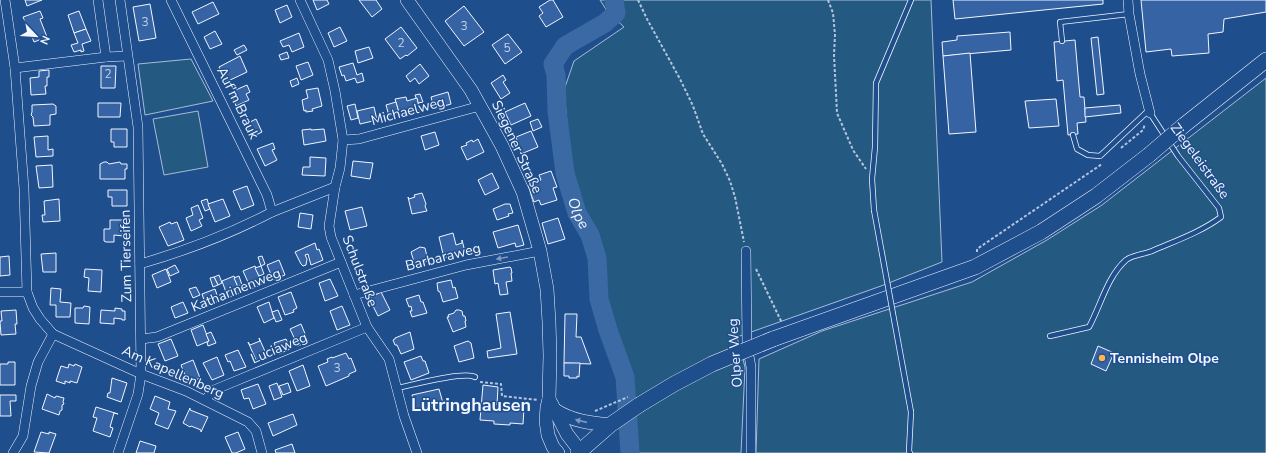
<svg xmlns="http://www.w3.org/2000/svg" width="1266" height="453" font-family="'Nunito Sans',sans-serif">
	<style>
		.green { fill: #245a82; stroke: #a8bbd7 }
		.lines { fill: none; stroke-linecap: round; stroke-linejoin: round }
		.river { stroke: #3b69a3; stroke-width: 19 }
		.building { fill: #3563a3; stroke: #f2f6ff }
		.lane-casing { stroke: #f2f6ff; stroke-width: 6 }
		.street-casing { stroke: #f2f6ff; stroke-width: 10 }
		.secondary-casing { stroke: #f2f6ff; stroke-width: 14 }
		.primary-casing { stroke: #f2f6ff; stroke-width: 16 }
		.path { stroke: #b3c4dc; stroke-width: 2; stroke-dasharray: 3 2; stroke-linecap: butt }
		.lane { stroke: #1f4e8c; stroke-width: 4.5 }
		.street { stroke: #1f4e8c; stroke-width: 9 }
		.secondary { stroke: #1f4e8c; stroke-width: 13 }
		.primary { stroke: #1f4e8c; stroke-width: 15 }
		.lane-bridge-casing { stroke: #f2f6ff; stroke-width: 6; stroke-linecap: butt }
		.primary-bridge-casing { stroke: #f2f6ff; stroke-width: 16; stroke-linecap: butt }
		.lane-bridge { stroke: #1f4e8c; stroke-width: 4.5 }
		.primary-bridge { stroke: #1f4e8c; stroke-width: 15 }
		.oneway { fill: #7e9ac0 }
		.poi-dot { fill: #ffb74d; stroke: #1f4e8c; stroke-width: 1.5 }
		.labels { text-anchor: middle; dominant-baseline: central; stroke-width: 3; stroke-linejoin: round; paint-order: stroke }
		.number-label { font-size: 12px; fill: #c3d1e8 }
		.street-label { font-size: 14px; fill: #f2f6ff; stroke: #1f4e8c }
		.poi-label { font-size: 14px; font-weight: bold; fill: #f2f6ff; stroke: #1f4e8c; text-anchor: start }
		.water-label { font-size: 15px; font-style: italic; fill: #f2f6ff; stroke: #1f4e8c }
		.district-label { font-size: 18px; font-weight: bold; fill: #f2f6ff; stroke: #1f4e8c }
	</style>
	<rect width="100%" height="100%" fill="#1f4e8c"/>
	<!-- green -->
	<g class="green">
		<polygon points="600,0 931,0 942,262 881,286 737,337 745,367 741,453 634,453 629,377 612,328 605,302 601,260 597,239 582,213 572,178 564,90 574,61 624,27 607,11"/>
		<polygon points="191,59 213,101 145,115 138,64"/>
		<polygon points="1266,78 1266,453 756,453 759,359 822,331 972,282 1047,240 1102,205"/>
		<polygon points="198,111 208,167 164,175 153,119"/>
	</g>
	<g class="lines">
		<!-- river -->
		<path class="river" id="s1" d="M614 0 616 13 605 23 565 46 553 64 556 75 557 111 565 173 577 213 590 235 597 258 599 299 608 330 625 377 630 453"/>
	</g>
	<!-- building -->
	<g class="building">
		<polygon points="25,0 42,0 27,6"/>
		<polygon points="313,0 327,0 329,4 317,10"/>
		<polygon points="359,0 376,0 382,9 372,17"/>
		<polygon points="550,0 553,0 563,17 546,27 539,16 543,13 539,7"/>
		<polygon points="953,0 1103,0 1103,4 955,19"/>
		<polygon points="1141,0 1266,0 1266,12 1224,19 1223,32 1208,34 1209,53 1172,56 1171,49 1146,52"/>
		<polygon points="213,2 219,14 198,24 192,12"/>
		<polygon points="150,4 156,38 139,41 133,7"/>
		<polygon points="287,5 292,17 280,23 275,10"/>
		<polygon points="464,6 484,32 464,46 445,21"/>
		<polygon points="40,11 43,18 40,19 47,37 34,42 31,34 30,35 23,17"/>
		<polygon points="79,11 86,29 74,33 68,15"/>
		<polygon points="340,27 347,41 334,47 328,33"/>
		<polygon points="401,27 417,48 407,56 406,55 400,59 385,39"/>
		<polygon points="86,29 91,41 82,44 84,51 81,52 81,50 74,52 71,45 78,43 74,33"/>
		<polygon points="215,31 222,44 210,49 204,37"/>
		<polygon points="1010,32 1011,50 943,56 942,42 957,40 957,36"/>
		<polygon points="299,33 304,47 292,52 289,45 283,47 280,41"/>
		<polygon points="508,34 522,52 505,64 492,45"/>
		<polygon points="1098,37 1104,94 1097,95 1091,38"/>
		<polygon points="1075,40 1080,97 1084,97 1086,122 1077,123 1078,134 1068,135 1063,80 1057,81 1054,42"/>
		<polygon points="244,45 247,50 237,55 234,50"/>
		<polygon points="369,47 373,58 358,63 355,51"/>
		<polygon points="287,52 289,58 281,60 279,55"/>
		<polygon points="970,53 976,132 949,134 943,56"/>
		<polygon points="240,56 247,72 226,82 219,67"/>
		<polygon points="308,62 313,75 301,80 296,66"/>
		<polygon points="353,63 357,75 362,73 364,81 357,83 355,78 346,81 344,75 342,76 339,67"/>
		<polygon points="420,64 429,76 419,84 415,78 410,82 406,76"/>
		<polygon points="101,66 116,66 115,88 101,88"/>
		<polygon points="49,70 49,77 47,77 47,86 45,86 46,94 31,95 30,78 39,77 39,71"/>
		<polygon points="503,75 506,80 503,82 510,93 501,99 491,83"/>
		<polygon points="297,78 299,84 292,87 290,81"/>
		<polygon points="247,85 250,92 246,94 249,100 236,106 231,92"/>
		<polygon points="318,88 322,106 312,109 313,111 306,112 306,110 304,111 302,100 308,98 306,90"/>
		<polygon points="448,92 451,104 434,109 431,97"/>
		<polygon points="420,94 423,102 418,103 415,95"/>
		<polygon points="406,97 407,101 417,98 420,112 400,117 395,99"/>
		<polygon points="1056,99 1059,126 1029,128 1025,101"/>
		<polygon points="396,102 399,113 389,116 386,105"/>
		<polygon points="98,103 121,103 120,117 98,117"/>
		<polygon points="525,103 531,116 511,125 505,112"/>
		<polygon points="53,104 56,106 56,114 50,115 50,125 34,126 33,117 31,115 32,112 32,105"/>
		<polygon points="355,104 358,118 351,120 347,106"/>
		<polygon points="1120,105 1121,113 1085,117 1085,108"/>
		<polygon points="374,107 377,120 360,124 357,111"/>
		<polygon points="256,119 262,132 252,137 246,124"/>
		<polygon points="538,119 542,127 533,131 530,122"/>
		<polygon points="111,129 127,129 127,147 114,147 114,142 111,142"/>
		<polygon points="311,129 311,130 324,129 326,141 304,145 302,130"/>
		<polygon points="531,131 538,147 521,154 516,137"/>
		<polygon points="435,132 439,145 425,150 421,136"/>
		<polygon points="48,136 48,150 53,149 53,156 36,157 34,137"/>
		<polygon points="478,139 484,152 467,160 461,147 467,145 466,143 472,140 473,142"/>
		<polygon points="273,143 275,149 272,150 277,160 265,166 257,149"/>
		<polygon points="310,157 326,158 325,176 302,175 303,167 310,167"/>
		<polygon points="353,161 373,163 370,179 351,176"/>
		<polygon points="104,162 107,162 109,164 120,162 121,164 127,164 127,169 125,169 125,179 100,179 100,164"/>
		<polygon points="52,165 53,187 39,188 36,166"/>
		<polygon points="551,171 557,187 553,188 557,200 541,205 539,200 534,202 528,186 541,180 539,175"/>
		<polygon points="492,173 499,188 485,195 478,180"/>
		<polygon points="247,186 254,205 241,210 233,191"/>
		<polygon points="108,190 127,190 127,206 112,206 112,197 108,197"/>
		<polygon points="422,193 426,204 425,206 427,211 412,214 408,197 409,199 415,197 414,195"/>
		<polygon points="59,199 60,221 43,222 42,215 45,215 44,201"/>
		<polygon points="207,199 210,209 205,211 201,201"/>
		<polygon points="223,199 230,216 215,222 208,204"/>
		<polygon points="505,204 510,204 513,213 508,214 509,216 497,220 493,209"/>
		<polygon points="198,205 203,218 199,220 202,226 191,231 186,218 193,215 191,208"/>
		<polygon points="362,207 367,226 350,230 345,211"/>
		<polygon points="300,213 313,215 311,229 298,227"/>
		<polygon points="558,218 565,239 548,244 542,223"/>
		<polygon points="110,220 124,220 123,236 114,235 114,242 106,242 104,241 104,229 110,229"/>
		<polygon points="170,222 171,224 177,222 184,240 168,246 159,227"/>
		<polygon points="518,225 524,245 516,247 515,243 498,248 493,232"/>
		<polygon points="453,233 456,245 462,243 462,240 465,252 444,258 439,237"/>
		<polygon points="315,243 317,250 319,249 323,260 311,265 308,254 305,255 307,259 306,265 303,266 301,264 295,252"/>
		<polygon points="420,247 425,248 428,261 415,265 411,252"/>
		<polygon points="56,253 56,272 43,272 41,254"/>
		<polygon points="9,256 10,275 0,276 0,257"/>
		<polygon points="262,256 265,264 261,266 258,257"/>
		<polygon points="279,260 285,275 273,280 267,265"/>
		<polygon points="175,265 179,272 170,276 167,269"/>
		<polygon points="255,266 262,284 251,289 243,271"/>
		<polygon points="261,266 264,274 259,276 255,268"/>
		<polygon points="510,267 511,268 512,273 511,273 512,281 506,282 508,294 500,295 498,283 495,284 493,270"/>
		<polygon points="85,269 102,270 101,292 88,291 89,278 84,277"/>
		<polygon points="166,269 171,282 157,288 152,275"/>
		<polygon points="219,275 222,283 218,285 214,277"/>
		<polygon points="234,276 240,293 228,298 222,281"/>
		<polygon points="239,276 242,285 238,287 234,278"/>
		<polygon points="214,277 218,285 213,287 210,278"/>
		<polygon points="330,279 338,296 325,301 319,283"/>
		<polygon points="451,280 453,288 455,287 458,298 443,302 440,292 438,291 437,283"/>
		<polygon points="196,287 200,295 193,298 189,289"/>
		<polygon points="51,288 61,289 60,302 71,303 70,317 56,317 56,305 50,305"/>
		<polygon points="215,289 219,301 206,306 202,294"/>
		<polygon points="291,292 297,308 293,310 294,312 285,315 278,297"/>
		<polygon points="381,292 390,310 378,316 369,298"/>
		<polygon points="419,295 421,302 423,302 427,313 412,317 410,311 412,311 411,306 409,307 406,299"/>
		<polygon points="183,302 188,313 175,318 171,307"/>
		<polygon points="269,302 274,318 264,323 257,307"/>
		<polygon points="84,306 90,307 89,324 75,323 75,308 83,308"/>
		<polygon points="342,306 350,325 337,330 330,311"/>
		<polygon points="115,308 122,309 122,311 125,311 125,320 122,320 122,319 114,318 114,324 100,323 101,310 115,311"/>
		<polygon points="16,310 17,324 15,324 16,334 1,335 0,322 0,321 2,321 1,311"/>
		<polygon points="278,310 282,320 276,322 272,312"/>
		<polygon points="456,310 459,310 462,311 463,316 465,316 466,321 465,321 466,327 453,332 447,317 449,317 448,315 454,313"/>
		<polygon points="510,312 517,354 488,358 487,351 501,348 496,314"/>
		<polygon points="565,314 577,314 576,337 581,337 591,364 564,363"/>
		<polygon points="301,324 308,341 298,346 290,329"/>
		<polygon points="203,325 209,341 197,346 191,330"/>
		<polygon points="211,332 216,343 208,346 207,342 209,341 206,334"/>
		<polygon points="410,332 414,349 401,354 397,345 395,345 393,340 395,339 395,338"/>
		<polygon points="259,338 268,358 257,362 248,342 250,345 260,341"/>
		<polygon points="171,339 178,356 165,361 158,344"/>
		<polygon points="286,339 290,349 279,354 274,343"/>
		<polygon points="468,341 471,343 474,358 459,362 454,346"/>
		<polygon points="1098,346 1114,353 1106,371 1091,364"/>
		<polygon points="238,350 246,367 234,371 230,361 228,362 225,355"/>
		<polygon points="346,353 349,359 351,358 356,371 349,374 349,376 326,386 318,366 328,362 327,359 332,357 332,358"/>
		<polygon points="421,356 423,361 425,361 429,373 411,380 404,362"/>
		<polygon points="217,357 224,375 212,380 203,363"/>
		<polygon points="193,360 200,378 188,383 181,365"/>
		<polygon points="8,362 15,362 15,385 0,385 0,364 8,364"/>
		<polygon points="564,363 580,363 579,377 577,376 577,378 569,378 569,376 564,376"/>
		<polygon points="69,364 74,366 75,364 82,367 77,383 70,381 70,383 65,381 65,384 56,381 61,366 68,368"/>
		<polygon points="303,365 310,386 297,391 289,371"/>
		<polygon points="112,378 127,383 121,402 107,397 108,393 110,393"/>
		<polygon points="277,383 282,397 274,400 269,386"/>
		<polygon points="288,383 291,392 283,395 279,386"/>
		<polygon points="258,384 266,404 253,409 249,398 244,399 241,390"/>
		<polygon points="483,385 498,387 497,405 524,408 523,424 510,423 510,425 494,424 494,421 480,420"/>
		<polygon points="439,389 443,403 416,411 412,395"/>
		<polygon points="47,394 55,398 56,396 64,398 63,402 64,404 62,405 62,410 60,411 59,415 42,409"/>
		<polygon points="0,395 16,395 16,401 10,401 11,416 0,416"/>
		<polygon points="155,396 170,402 168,409 176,411 168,429 155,424 159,413 150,409"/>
		<polygon points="96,407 118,414 114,413 110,427 113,428 110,437 93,431 97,418 93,417"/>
		<polygon points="190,408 190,410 208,417 201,432 201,430 191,426 190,427 183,423"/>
		<polygon points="293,414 297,425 273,436 268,423"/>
		<polygon points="41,432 49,434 49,432 56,434 49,453 34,452"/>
		<polygon points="238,432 245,449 236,453 232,453 225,437"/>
		<polygon points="140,441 156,446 154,453 136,453"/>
		<polygon points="292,444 295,453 276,453 275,450"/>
	</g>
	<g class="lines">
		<!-- lane casing -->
		<g class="lane-casing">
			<g id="lane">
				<polyline points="1062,41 1060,22 1129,14"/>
				<polyline points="1073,135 1077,149 1088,155 1100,156 1149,110"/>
				<polyline points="874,210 872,179 875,147 876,83 911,0"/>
				<path d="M1050 336 1089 327C1101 305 1107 277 1126 260 1132 255 1145 254 1152 251 1175 241 1201 232 1221 217L1219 208 1178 156 1150 113"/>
				<path d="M397 388C412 385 464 371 475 377"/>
				<polyline points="910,453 909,451 911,412"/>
			</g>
		</g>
		<!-- street casing -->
		<g class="street-casing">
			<g id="street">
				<polyline points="5,0 15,68 24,189 27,292 33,308 40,319 53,334 141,374 186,391 248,422 256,431 262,453"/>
				<polyline points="98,0 106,57"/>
				<polyline points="300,0 328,60 335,91 343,140 340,168 335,187 329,226 331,237 367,327 389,359 404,416 417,453"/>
				<polyline points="1128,0 1129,14 1140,74 1150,113"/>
				<polyline points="15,68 106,57 127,56"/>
				<polyline points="343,140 359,139 480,106"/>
				<polyline points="272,212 335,187"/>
				<polyline points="746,251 747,345 751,367 751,453"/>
				<path d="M140 264C185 251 230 234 272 212L267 195 171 0"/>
				<polyline points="0,292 27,292"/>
				<polyline points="354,295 466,265 540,251"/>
				<polyline points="141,339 157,337 341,262"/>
				<polyline points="205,400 214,390 367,327"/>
				<polyline points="13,453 23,436 31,386 38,362 53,334"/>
				<polyline points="118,453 138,394 141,374 138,127 120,0"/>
			</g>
		</g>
		<!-- secondary casing -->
		<g class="secondary-casing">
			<g id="secondary">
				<polyline points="407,0 471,90 502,146 523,192 540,251 547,289 549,322 550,355 549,399 547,407 546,421 548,435 553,447 558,453"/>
				<polyline points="549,399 567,434 580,451"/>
				<path d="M555 410C572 421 590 423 610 425"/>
			</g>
		</g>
		<!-- primary casing -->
		<g class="primary-casing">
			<g id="primary">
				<polyline points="1183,126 1266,60"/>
				<polyline points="773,339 975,267 1041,232 1096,196 1149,155"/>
				<polyline points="578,453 610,425 639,405"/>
			</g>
		</g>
		<!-- path -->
		<g class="path">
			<polyline points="638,0 647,19 680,79 693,106 703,134 722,164 730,181 735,197 744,242"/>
			<polyline points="828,0 833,13 835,35 834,55 837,113 853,150 866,169"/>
			<polyline points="1121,148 1143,130 1145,124"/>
			<polyline points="977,252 977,249 1102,164"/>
			<polyline points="756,269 782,323"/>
			<polyline points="480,382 501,384 502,396 538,400"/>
			<polyline points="595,411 628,397"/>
		</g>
		<!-- lane -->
		<use href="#lane" class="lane"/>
		<!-- street -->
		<use href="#street" class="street"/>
		<!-- secondary -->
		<use href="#secondary" class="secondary"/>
		<!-- primary -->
		<use href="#primary" class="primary"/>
		<!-- lane-bridge casing -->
		<g class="lane-bridge-casing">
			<polyline id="lane-bridge" points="874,210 911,412"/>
		</g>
		<!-- primary-bridge casing -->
		<g class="primary-bridge-casing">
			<g id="primary-bridge">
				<polyline points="1149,155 1183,126"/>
				<polyline points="639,405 674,384 712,364 773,339"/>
			</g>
		</g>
		<!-- lane-bridge -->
		<use href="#lane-bridge" class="lane-bridge"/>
		<!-- primary-bridge -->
		<use href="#primary-bridge" class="primary-bridge"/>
	</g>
	<!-- one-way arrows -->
	<defs><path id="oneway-solid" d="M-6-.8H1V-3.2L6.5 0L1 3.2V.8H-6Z"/></defs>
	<g class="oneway">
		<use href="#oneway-solid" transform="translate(502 258) rotate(170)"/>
		<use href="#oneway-solid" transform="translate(581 421) rotate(-167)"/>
	</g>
	<!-- markers -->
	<circle class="poi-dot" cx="1102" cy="358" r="4"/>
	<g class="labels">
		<!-- number labels -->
		<g class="number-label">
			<text x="145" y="22">3</text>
			<text x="464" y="26">3</text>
			<text x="401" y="43">2</text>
			<text x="507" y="48">5</text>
			<text x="108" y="74">2</text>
			<text x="337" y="368">3</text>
		</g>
		<!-- street labels -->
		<g class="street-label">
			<text transform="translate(238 103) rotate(64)">Auf'm Brauk</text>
			<text transform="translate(408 111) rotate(-15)">Michaelweg</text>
			<text transform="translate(517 147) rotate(65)">Siegener Straße</text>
			<text transform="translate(1200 161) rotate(54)">Ziegeleistraße</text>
			<text transform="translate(126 256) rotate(-91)">Zum Tierseifen</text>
			<text transform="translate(443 257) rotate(-14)">Barbaraweg</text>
			<text transform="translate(360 271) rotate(69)">Schulstraße</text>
			<text transform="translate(236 290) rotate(-22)">Katharinenweg</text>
			<text transform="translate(279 348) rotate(-23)">Luciaweg</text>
			<text transform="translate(735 353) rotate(-94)">Olper Weg</text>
			<text transform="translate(173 372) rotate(24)">Am Kapellenberg</text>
		</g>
		<!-- poi labels -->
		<g class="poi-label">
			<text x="1110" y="358">Tennisheim Olpe</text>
		</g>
		<!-- water labels -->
		<g class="water-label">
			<text stroke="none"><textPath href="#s1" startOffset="248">Olpe</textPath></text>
		</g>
		<!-- district labels -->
		<g class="district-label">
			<text x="471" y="405">Lütringhausen</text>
		</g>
	</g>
	<!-- north arrow -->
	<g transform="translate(36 36) rotate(115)" stroke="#1f4e8c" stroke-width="3" paint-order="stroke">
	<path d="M0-3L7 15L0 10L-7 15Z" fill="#f2f6ff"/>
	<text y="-6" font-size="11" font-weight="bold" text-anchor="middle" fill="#f2f6ff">N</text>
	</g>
</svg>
